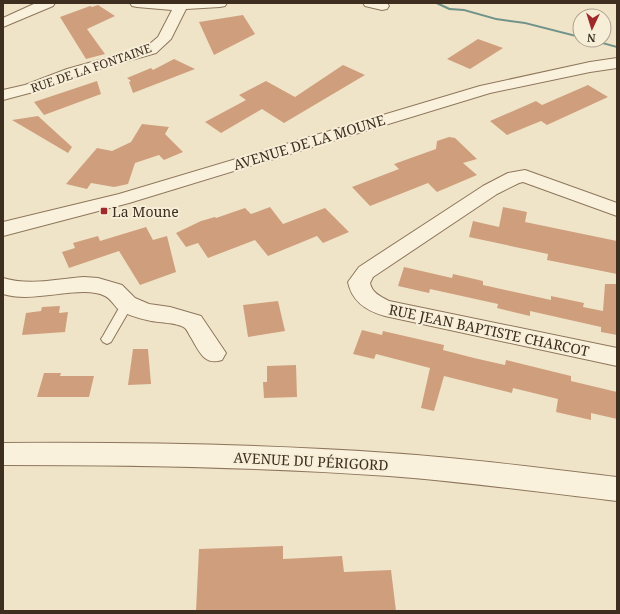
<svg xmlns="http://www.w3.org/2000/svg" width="620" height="614" font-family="'Noto Serif',serif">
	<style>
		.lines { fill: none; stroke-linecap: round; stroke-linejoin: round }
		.stream { fill: #6f938a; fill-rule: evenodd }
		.building { fill: #cf9f7d }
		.service-casing { stroke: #8d765c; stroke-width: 2 }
		.minor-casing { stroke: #8d765c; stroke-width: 2 }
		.tertiary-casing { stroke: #8d765c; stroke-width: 2 }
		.service { fill: #faf1dc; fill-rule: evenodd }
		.minor { fill: #faf1dc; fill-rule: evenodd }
		.tertiary { fill: #faf1dc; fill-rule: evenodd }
		.poi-dot { fill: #9e2a2b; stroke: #f7eed8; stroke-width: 1.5 }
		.labels { text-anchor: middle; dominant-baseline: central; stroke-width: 4; stroke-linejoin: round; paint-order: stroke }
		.far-street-label { font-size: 12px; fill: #3d2e20; stroke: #f7eed8 }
		.street-label { font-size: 14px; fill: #3d2e20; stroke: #f7eed8 }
		.poi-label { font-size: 14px; fill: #3d2e20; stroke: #f7eed8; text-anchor: start }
	</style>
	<rect width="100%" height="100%" fill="#f0e4c8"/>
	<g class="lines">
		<!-- stream -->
		<g class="stream">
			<polygon points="434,3 439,3 450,8 464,9 496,18 525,22 580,36 580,38 525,24 496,20 464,11 449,10"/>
			<polygon points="588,40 595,40 617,46 617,48"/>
		</g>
	</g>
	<!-- building -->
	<g class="building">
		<polygon points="98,5 115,16 87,29 105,54 86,59 60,17 90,6 92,7"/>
		<polygon points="243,15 255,34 214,55 199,22"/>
		<polygon points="478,39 503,48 470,69 447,59"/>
		<polygon points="174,59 195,69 133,93 129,82 131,81 127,78 151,68 153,70"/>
		<polygon points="343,65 365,75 284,123 262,109 221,133 205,122 246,100 239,95 266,81 295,97"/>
		<polygon points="97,81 101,94 44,115 34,102"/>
		<polygon points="588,85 608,97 547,125 541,121 507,135 490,121 536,101 542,105"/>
		<polygon points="38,116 72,147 68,153 12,120"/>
		<polygon points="142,124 169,127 165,134 183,152 164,160 159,155 135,163 128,184 114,187 91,183 87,189 66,184 97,148 112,151 131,142"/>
		<polygon points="449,137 455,138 477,159 463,163 477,175 437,192 428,183 370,206 352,187 399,169 394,164 436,149 437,141"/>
		<polygon points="270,207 283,224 325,208 349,232 323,243 317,236 268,256 255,240 208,258 198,243 186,247 176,233 201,221 215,217 216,218 245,208 251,214"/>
		<polygon points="503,207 527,212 525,222 617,241 617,274 547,260 548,254 469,237 473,221 499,227"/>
		<polygon points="146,227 153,240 167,236 176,272 140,285 119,251 69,268 62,252 75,248 73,243 98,236 100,241"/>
		<polygon points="404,267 452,278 453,274 483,281 483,285 551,300 551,296 584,303 583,307 603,311 605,284 617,284 617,335 601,332 601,327 530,311 530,316 497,308 498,304 430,289 429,293 398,286"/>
		<polygon points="278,301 285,331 248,337 243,305"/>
		<polygon points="60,306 59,313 68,312 65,332 22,335 26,313 41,311 42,307"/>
		<polygon points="362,330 382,335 383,331 444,345 443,350 474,358 505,365 506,360 571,376 571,381 617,392 617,419 591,413 591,420 556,412 558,399 513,388 512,393 444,376 434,411 421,408 430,368 376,354 374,359 353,354"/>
		<polygon points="133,349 148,349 151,384 128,385"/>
		<polygon points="296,365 297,397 264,398 263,382 267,382 267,366"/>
		<polygon points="44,373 61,373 60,376 94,376 89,397 37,397"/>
		<polygon points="283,546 283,559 342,556 344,572 391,570 396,611 196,611 199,549"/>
	</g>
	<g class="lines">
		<!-- service casing -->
		<g class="service-casing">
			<polygon id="service" points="127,300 131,301 133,304 111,342 107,344 103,342 101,339 103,336 123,301"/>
		</g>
		<!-- minor casing -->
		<g class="minor-casing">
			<g id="minor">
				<polygon points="36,3 55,3 53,6 3,27 3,18"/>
				<polygon points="130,3 227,3 225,6 220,7 186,9 171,39 156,53 79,75 37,91 3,100 3,90 25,85 67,69 146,47 158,37 172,10 137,7 132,6"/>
				<polygon points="363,3 387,3 389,6 387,9 382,10 365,6"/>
				<polygon points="617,58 617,68 590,72 490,93 129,203 3,236 3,222 119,194 480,86 590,62"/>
				<path d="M525 170 617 203V216L523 182 519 183 497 194 373 277 370 283C372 293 380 296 389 301L617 348V366L385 316C367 311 352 302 348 282L359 267 483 186 508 173Z"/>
				<path d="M84 277 98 278 122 285 135 298 149 304 170 307 201 316 226 353 222 360C203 366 199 350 190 336 189 334 187 330 185 328 177 322 157 323 147 320 138 318 125 314 118 309 114 305 111 299 105 296 82 284 34 304 3 294V278C29 286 58 279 84 277Z"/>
			</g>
		</g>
		<!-- tertiary casing -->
		<g class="tertiary-casing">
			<path id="tertiary" d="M3 443C132 442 261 444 389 453 466 458 541 468 617 477V501C541 492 466 482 389 476 261 467 132 465 3 465Z"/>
		</g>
		<!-- service -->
		<use href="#service" class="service"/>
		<!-- minor -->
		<use href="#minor" class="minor"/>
		<!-- tertiary -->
		<use href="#tertiary" class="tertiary"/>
	</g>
	<!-- markers -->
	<rect class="poi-dot" x="100" y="207" width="8" height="8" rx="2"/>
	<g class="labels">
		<!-- far-street labels -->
		<g class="far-street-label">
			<text transform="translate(91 68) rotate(-19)">RUE DE LA FONTAINE</text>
		</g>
		<!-- street labels -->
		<g class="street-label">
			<text transform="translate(309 142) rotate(-17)">AVENUE DE LA MOUNE</text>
			<text transform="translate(489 330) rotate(12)">RUE JEAN BAPTISTE CHARCOT</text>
			<text transform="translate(311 461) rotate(3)">AVENUE DU PÉRIGORD</text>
		</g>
		<!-- poi labels -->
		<g class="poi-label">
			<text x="112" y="211">La Moune</text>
		</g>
	</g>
	<!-- border -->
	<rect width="620" height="614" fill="none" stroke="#3d2e20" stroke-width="8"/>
	<!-- north arrow -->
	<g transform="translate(592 28) rotate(184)"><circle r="19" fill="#f7eed8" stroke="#ada18e"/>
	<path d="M0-3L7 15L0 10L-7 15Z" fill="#9e2a2b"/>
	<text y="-6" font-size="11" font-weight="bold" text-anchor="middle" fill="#3d2e20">N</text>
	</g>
</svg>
